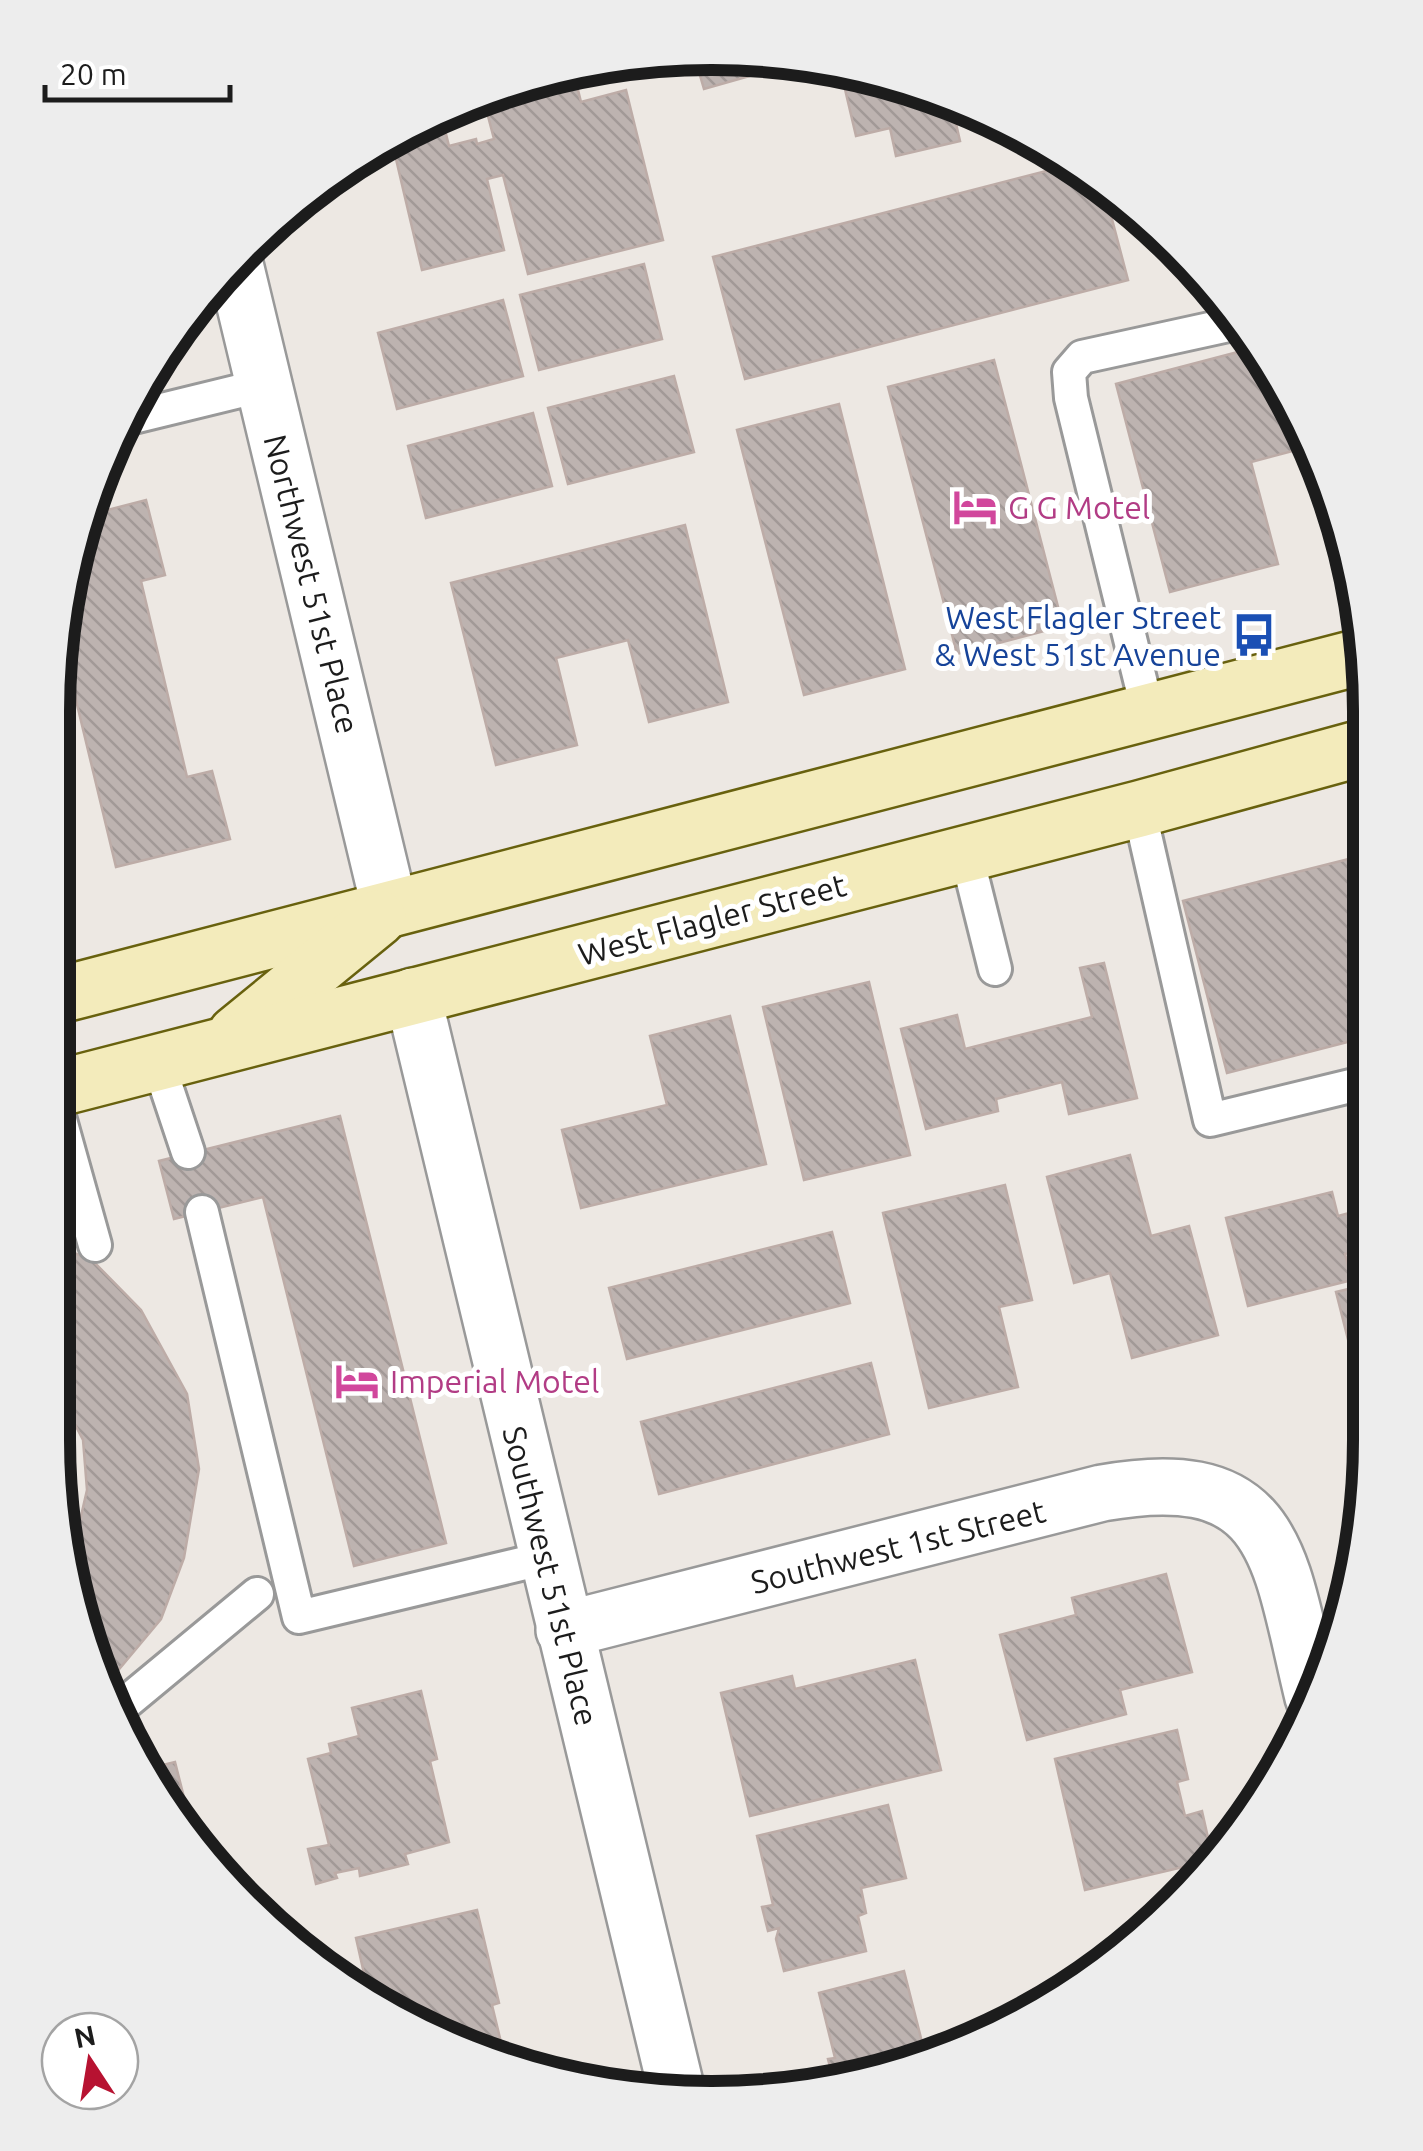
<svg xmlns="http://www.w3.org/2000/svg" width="1423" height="2151" font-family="Ubuntu,sans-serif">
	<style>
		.building { fill: url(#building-back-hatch); stroke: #bdaca7; stroke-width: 2.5 }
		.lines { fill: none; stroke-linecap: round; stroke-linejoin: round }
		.lane-casing { stroke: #999; stroke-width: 38 }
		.street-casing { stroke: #999; stroke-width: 60 }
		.secondary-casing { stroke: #68610e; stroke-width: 60 }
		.lane { stroke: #fff; stroke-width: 32 }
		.street { stroke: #fff; stroke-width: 55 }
		.secondary { stroke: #f3ebbb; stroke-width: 55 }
		.labels { text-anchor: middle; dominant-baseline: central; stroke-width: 10; stroke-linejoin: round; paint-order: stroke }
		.hotel-label { font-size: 32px; fill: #b23c85; stroke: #fff; text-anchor: start }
		.street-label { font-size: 32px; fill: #1c1c1c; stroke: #fff }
		.transit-label { font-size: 32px; fill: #164399; stroke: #fff; text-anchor: end }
		.rim { fill: none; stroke: #1c1c1c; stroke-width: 12 }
	</style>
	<defs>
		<pattern id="building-back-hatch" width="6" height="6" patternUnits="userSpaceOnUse" patternTransform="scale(2.5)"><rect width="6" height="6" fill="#bdb3b0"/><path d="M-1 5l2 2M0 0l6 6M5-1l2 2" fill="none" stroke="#a29997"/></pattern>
	</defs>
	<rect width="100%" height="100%" fill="#ede8e3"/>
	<!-- building -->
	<g class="building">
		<polygon points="694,55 760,57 764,72 704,89"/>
		<polygon points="840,68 924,88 960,104 952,106 960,141 896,156 890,128 856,136"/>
		<polygon points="573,70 581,102 626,90 663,240 528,274 503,175 487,179 504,250 422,270 392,142 445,130 449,146 476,139 477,144 494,139 483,97 541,75"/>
		<polygon points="1073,164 1103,185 1128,280 745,379 713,257"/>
		<polygon points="644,264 662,339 539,370 520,295"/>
		<polygon points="503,300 523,376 397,409 378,333"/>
		<polygon points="1257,347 1303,421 1312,446 1251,462 1278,564 1170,592 1116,384"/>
		<polygon points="994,360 1063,626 957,654 888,387"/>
		<polygon points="674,376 694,452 568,484 548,408"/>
		<polygon points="839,404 905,669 804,695 737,430"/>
		<polygon points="533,413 552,486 426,518 408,446"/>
		<polygon points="146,500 165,575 141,581 187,777 212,771 230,839 116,867 58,625 92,514"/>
		<polygon points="685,525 728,702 649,722 628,640 556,658 577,745 496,765 451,583"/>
		<polygon points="1368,854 1367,1037 1227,1073 1183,901"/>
		<polygon points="1104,963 1137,1098 1069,1114 1062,1082 996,1099 998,1111 926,1129 901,1029 957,1015 965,1049 1092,1017 1080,968"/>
		<polygon points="869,982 910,1155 804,1180 763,1007"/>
		<polygon points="730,1016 766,1164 581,1208 562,1130 667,1105 650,1036"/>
		<polygon points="340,1116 446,1543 354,1566 263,1197 174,1219 159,1161"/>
		<polygon points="1130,1155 1151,1236 1189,1226 1218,1335 1132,1358 1110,1273 1074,1283 1047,1177"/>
		<polygon points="1005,1185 1032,1300 999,1307 1018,1387 929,1408 883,1213"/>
		<polygon points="1332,1192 1338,1216 1353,1212 1362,1249 1345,1254 1352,1280 1248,1306 1226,1218"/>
		<polygon points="832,1232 850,1303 627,1359 609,1288"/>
		<polygon points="54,1245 92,1260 141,1310 187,1394 199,1469 184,1558 161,1619 105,1686 87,1651 72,1555 87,1490 83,1440 53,1382"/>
		<polygon points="1366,1271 1365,1399 1363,1399 1336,1292 1361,1286 1359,1273"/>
		<polygon points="871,1363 889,1434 659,1494 641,1422"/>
		<polygon points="1166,1574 1192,1672 1120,1690 1126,1714 1027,1740 1000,1635 1076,1615 1072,1598"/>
		<polygon points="915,1660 941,1770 750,1816 721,1693 792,1676 795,1689"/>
		<polygon points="421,1691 437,1759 430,1761 449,1842 405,1854 408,1864 360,1876 359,1868 335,1873 337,1878 316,1884 308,1849 329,1845 308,1759 331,1753 329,1744 359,1736 352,1708"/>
		<polygon points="1177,1730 1188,1779 1177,1782 1185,1816 1202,1811 1213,1860 1085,1890 1055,1759"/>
		<polygon points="175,1762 191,1825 184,1827 164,1806 146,1769"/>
		<polygon points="888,1805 906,1878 861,1888 866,1913 858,1916 866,1951 784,1971 776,1939 779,1928 768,1931 762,1907 773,1905 757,1836"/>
		<polygon points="477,1910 499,2003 492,2005 505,2059 460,2049 369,1996 356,1938"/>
		<polygon points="904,1971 925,2054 835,2086 828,2059 835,2058 819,1993"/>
	</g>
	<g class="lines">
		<!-- lane casing -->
		<g class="lane-casing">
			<g id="lane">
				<polyline points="121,420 264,385"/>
				<polyline points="1148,712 1071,398 1069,372 1082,357 1242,322"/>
				<polyline points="1139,809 1210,1120 1367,1082"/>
				<polyline points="966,853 995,969"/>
				<polyline points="158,1062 188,1152"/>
				<polyline points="55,1102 95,1245"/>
				<polyline points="202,1212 299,1617 546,1558"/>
				<polyline points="117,1710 257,1594"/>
			</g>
		</g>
		<!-- street casing -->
		<g class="street-casing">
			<g id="street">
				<polyline points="234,260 390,909"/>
				<polyline points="413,996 678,2096"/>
				<path d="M564 1630 1102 1493C1280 1461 1279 1558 1313 1697"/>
			</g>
		</g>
		<!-- secondary casing -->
		<g class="secondary-casing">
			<g id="secondary">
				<polyline points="56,996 1367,655"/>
				<polyline points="236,1034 378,918"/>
				<polyline points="55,1089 1139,809 1369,746"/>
			</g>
		</g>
		<!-- lane -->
		<use href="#lane" class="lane"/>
		<!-- street -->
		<use href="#street" class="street"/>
		<!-- secondary -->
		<use href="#secondary" class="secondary"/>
	</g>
	<!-- icons -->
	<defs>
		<g id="hotel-bare" transform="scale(3.45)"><path d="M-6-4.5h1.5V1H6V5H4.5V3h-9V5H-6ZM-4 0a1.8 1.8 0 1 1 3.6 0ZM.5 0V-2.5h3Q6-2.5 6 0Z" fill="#d1479c" stroke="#fff" stroke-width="2.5" paint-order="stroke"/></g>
		<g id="bus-bare" transform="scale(3.45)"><path d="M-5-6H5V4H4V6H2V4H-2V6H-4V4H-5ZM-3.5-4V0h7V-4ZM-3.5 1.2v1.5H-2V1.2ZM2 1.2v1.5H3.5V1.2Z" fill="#1a4fb4" stroke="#fff" stroke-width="2.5" paint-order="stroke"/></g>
	</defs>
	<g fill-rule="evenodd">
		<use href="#hotel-bare" x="975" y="507"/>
		<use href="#bus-bare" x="1254" y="635"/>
		<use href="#hotel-bare" x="357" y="1381"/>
	</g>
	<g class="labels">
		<!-- hotel labels -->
		<g class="hotel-label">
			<text x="1008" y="507">G G Motel</text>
			<text x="390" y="1381">Imperial Motel</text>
		</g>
		<!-- street labels -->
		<g class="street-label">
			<text transform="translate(312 584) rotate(76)">Northwest 51st Place</text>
			<text transform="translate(712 919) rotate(-15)">West Flagler Street</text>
			<text transform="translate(898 1546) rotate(-14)">Southwest 1st Street</text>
			<text transform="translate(551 1576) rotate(76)">Southwest 51st Place</text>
		</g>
		<!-- transit labels -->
		<g class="transit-label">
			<text x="1221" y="617">West Flagler Street<tspan x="1221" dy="37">&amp; West 51st Avenue</tspan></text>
		</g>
	</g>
	<!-- crop -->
	<path d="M0 0H1423V2151H0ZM711 70H712A641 641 0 0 1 1353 711V1440A641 641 0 0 1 712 2081H711A641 641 0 0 1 70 1440V711A641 641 0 0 1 711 70Z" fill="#ededed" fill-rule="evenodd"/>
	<path class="rim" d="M711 70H712A641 641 0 0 1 1353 711V1440A641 641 0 0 1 712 2081H711A641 641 0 0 1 70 1440V711A641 641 0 0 1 711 70Z"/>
	<!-- north arrow -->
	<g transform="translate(90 2061) rotate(348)"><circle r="48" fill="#ffffff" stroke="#a4a4a4" stroke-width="2.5"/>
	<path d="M0-8L18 38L0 25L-18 38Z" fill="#b71231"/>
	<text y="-15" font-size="28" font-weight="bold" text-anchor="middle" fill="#1c1c1c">N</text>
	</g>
	<!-- scale -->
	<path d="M45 85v15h185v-15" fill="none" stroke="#1c1c1c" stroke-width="5"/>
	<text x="60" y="85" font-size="30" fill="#1c1c1c" stroke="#ffffff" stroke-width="8" paint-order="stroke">20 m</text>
</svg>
